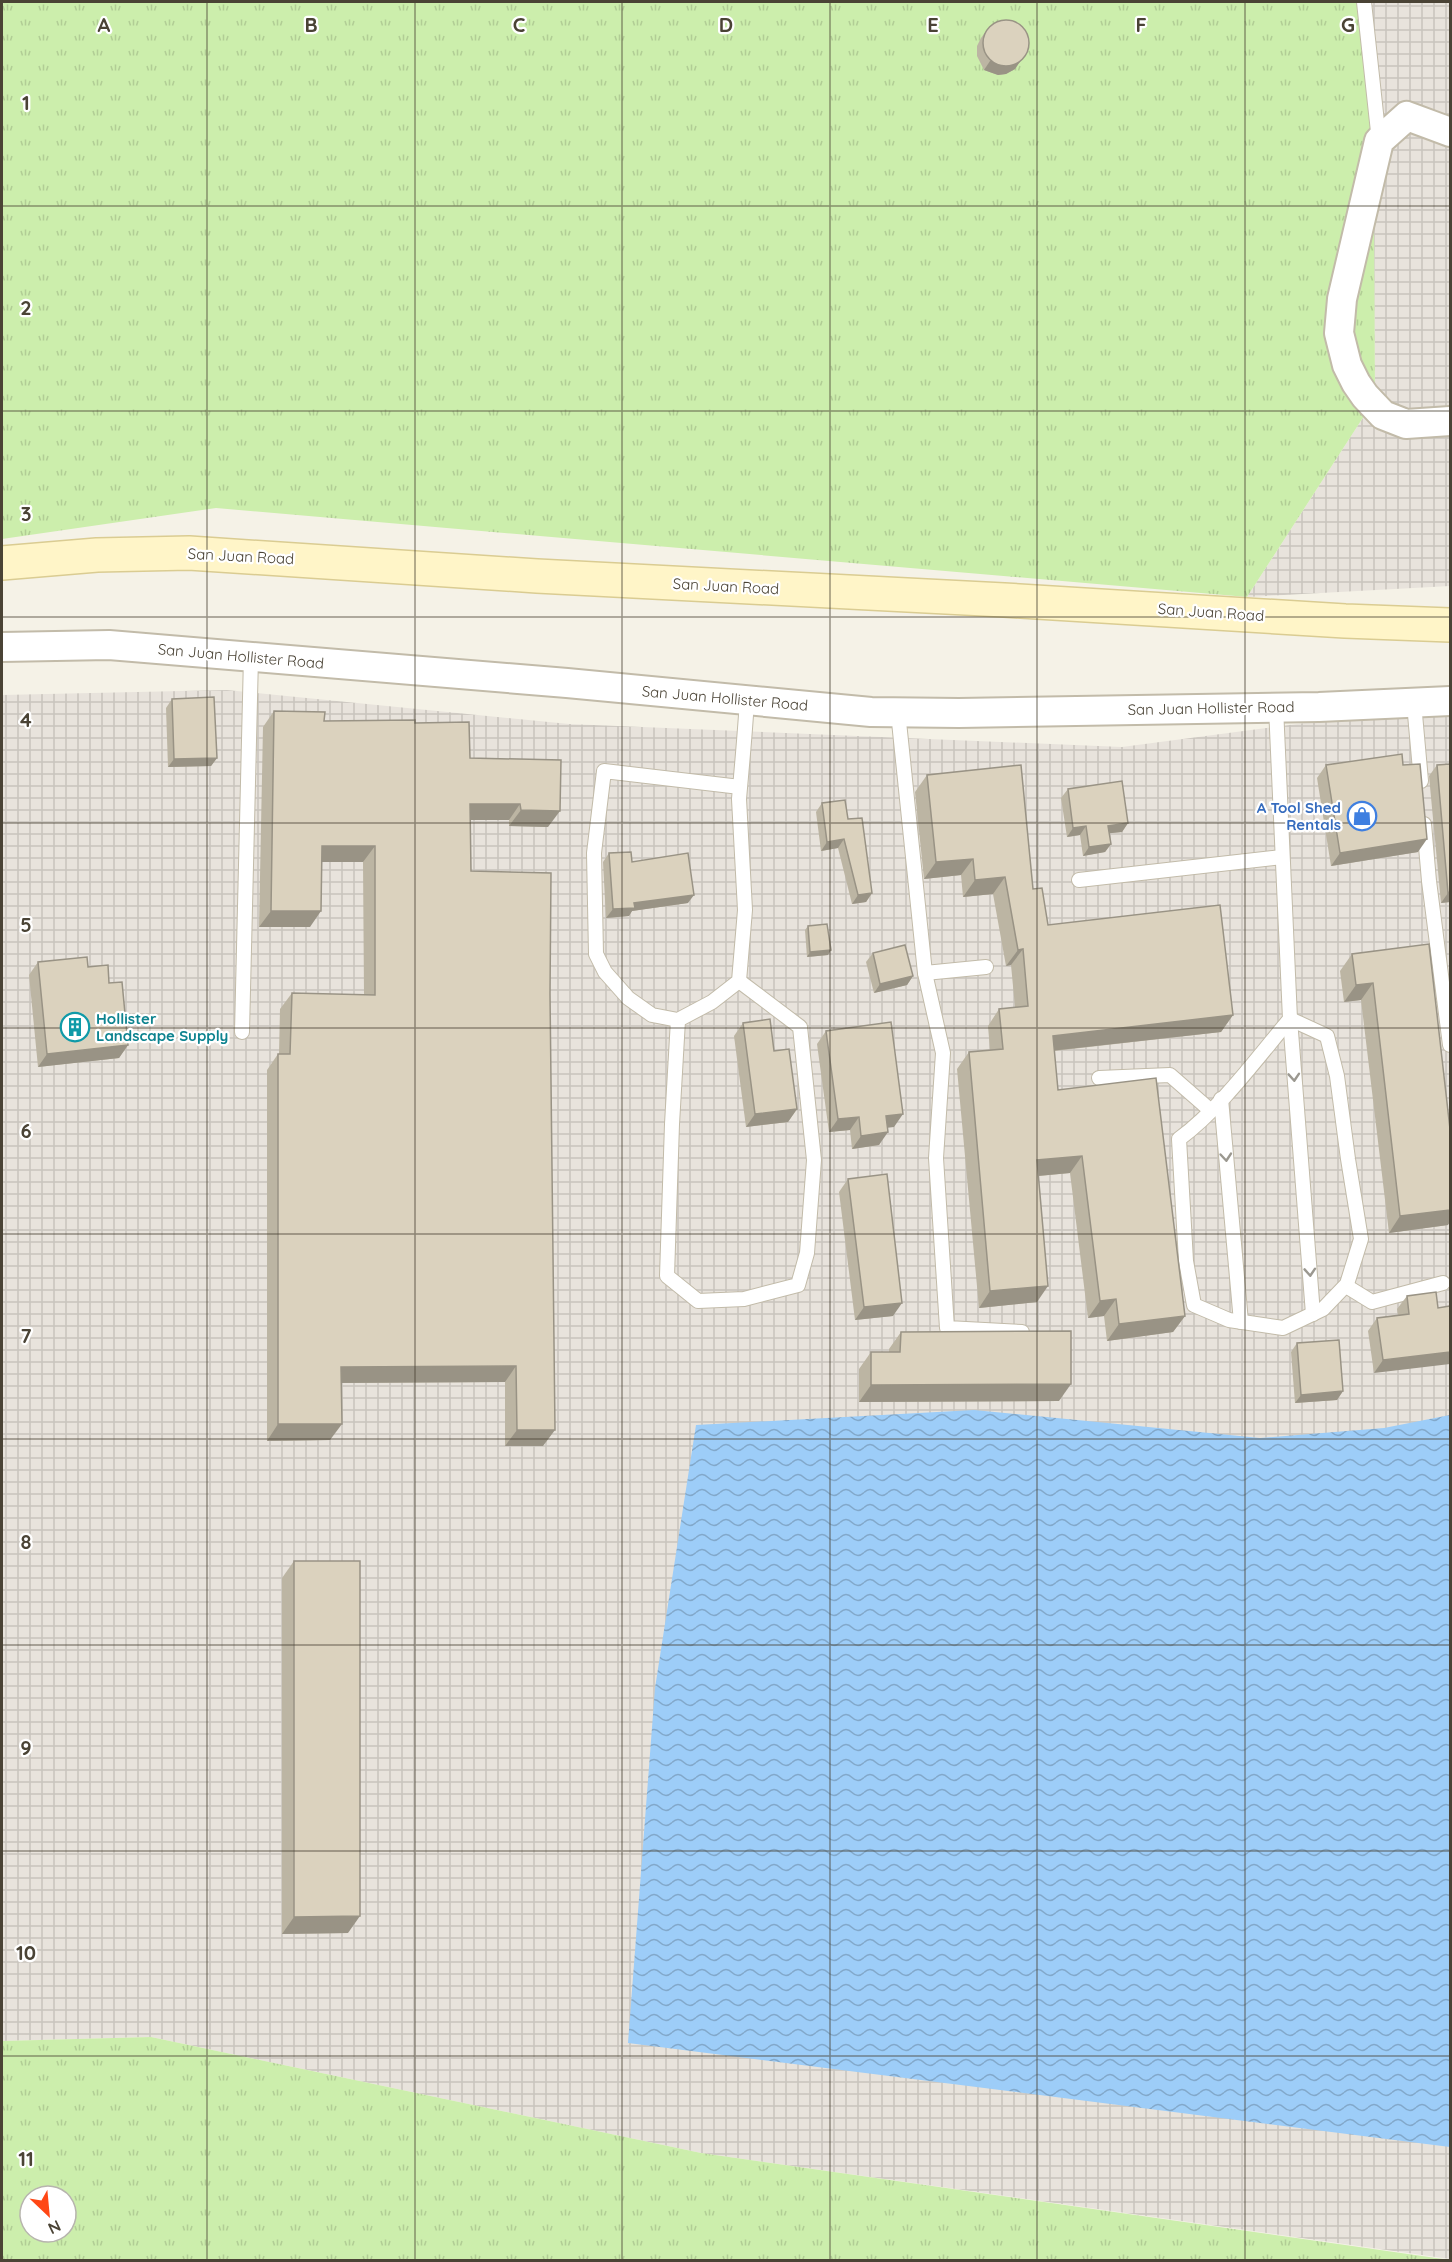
<svg xmlns="http://www.w3.org/2000/svg" width="1452" height="2262" font-family="Quicksand,sans-serif">
	<style>
		.industrial { fill: url(#industrial-grid) }
		.grass { fill: url(#grass-tufts); fill-rule: evenodd }
		.water { fill: url(#water-waves) }
		.lines { fill: none; stroke-linecap: round; stroke-linejoin: round }
		.lane-casing { stroke: #c2bba9; stroke-width: 16 }
		.street-casing { stroke: #c2bba9; stroke-width: 32 }
		.secondary-casing { stroke: #dacc92; stroke-width: 36 }
		.lane { stroke: #fff; stroke-width: 14 }
		.street { stroke: #fff; stroke-width: 28 }
		.secondary { stroke: #fff5c8; stroke-width: 33 }
		.wall { fill: #bcb5a3 }
		.shaded-wall { fill: #999385 }
		.building { fill: #dbd2be; stroke: #999385; stroke-width: 1.5 }
		.oneway { stroke: #9b9890 }
		.grid { fill: none; stroke: #4a4335; stroke-width: 1.5; stroke-opacity: 0.55 }
		.labels { text-anchor: middle; dominant-baseline: central; stroke-width: 4.5; stroke-linejoin: round; paint-order: stroke }
		.street-label { font-size: 15px; fill: #4a4335; stroke: #fff }
		.shop-label { font-size: 15px; font-weight: bold; fill: #366cbe; stroke: #fff; text-anchor: end }
		.culture-label { font-size: 15px; font-weight: bold; fill: #0d838f; stroke: #fff; text-anchor: start }
		.grid-label { font-size: 20px; text-anchor: middle; font-weight: bold; fill: #4a4335; stroke: #fff; stroke-width: 4.5; stroke-linejoin: round; paint-order: stroke }
	</style>
	<defs>
		<pattern id="industrial-grid" width="8" height="8" patternUnits="userSpaceOnUse" patternTransform="scale(1.5)"><rect width="8" height="8" fill="#e8e3dc"/><path d="M0 4h8M4 0v8" fill="none" stroke="#c8c4bd"/></pattern>
		<pattern id="grass-tufts" width="24" height="20" patternUnits="userSpaceOnUse" patternTransform="scale(1.5)"><rect width="24" height="20" fill="#cceeac"/><path d="M3 7l-1-3M5 7V3M7 7l1-3M15 17l-1-3M17 17v-4M19 17l1-3" fill="none" stroke="#b1cd95"/></pattern>
		<pattern id="water-waves" width="16" height="10" patternUnits="userSpaceOnUse" patternTransform="scale(1.5)"><rect width="16" height="10" fill="#9dcdf8"/><path d="M0 5q4-4 8 0t8 0" fill="none" stroke="#82a8ca"/></pattern>
	</defs>
	<rect width="100%" height="100%" fill="#f5f2e7"/>
	<!-- industrial -->
	<g class="industrial">
		<polygon points="1356,2 1450,2 1450,586 1247,597 1375,399 1373,39"/>
		<polygon points="227,690 569,724 1122,747 1450,704 1450,2259 701,2153 151,2037 2,2041 2,695"/>
	</g>
	<!-- grass -->
	<g class="grass">
		<polygon points="2,2 1356,2 1373,39 1375,399 1247,597 216,508 2,539"/>
		<path d="M151 2037 701 2153 1450 2260H2V2041ZM30 2196H66V2232H30Z"/>
	</g>
	<!-- water -->
	<polygon class="water" points="974,1410 1260,1438 1384,1428 1450,1415 1450,2147 628,2043 655,1688 696,1425"/>
	<g class="lines">
		<!-- lane casing -->
		<g class="lane-casing">
			<g id="lane">
				<polyline points="1364,2 1379,141"/>
				<polyline points="1414,703 1421,781"/>
				<polyline points="1276,707 1290,1019 1313,1314"/>
				<polyline points="898,712 925,973 986,967"/>
				<path d="M740 787 604 771 594 853 596 954 605 972 628 998 652 1015 678 1020 712 1002 739 981 745 910 739 799C742 766 745 733 747 700"/>
				<polyline points="1424,824 1429,881 1450,1045"/>
				<polyline points="1079,880 1282,857"/>
				<polyline points="925,973 943,1053 936,1158 947,1328 1022,1332"/>
				<path d="M1290 1019 1327 1036 1337 1076 1348 1159 1361 1239 1347 1284 1323 1309 1283 1328 1229 1320 1194 1305 1186 1261 1179 1139C1220 1109 1257 1058 1290 1019Z"/>
				<polyline points="678,1020 672,1124 667,1276 698,1301 744,1299 798,1285 807,1253 814,1160 800,1027 739,981"/>
				<polyline points="242,1032 251,657"/>
				<polyline points="1099,1078 1170,1075 1210,1110"/>
				<polyline points="1221,1099 1241,1322"/>
				<polyline points="1346,1286 1372,1302 1443,1283"/>
			</g>
		</g>
		<!-- street casing -->
		<g class="street-casing">
			<g id="street">
				<polyline points="1450,132 1407,116 1379,141 1342,299 1339,333 1347,365 1356,383 1365,396 1383,415 1406,424 1450,421"/>
				<polyline points="2,647 109,645 567,683 871,712 959,713 1319,707 1450,701"/>
			</g>
		</g>
		<!-- secondary casing -->
		<g class="secondary-casing">
			<polyline id="secondary" points="2,563 97,555 189,553 537,576 1004,600 1345,621 1450,625"/>
		</g>
		<!-- lane -->
		<use href="#lane" class="lane"/>
		<!-- street -->
		<use href="#street" class="street"/>
		<!-- secondary -->
		<use href="#secondary" class="secondary"/>
	</g>
	<!-- wall -->
	<g class="wall">
		<polygon points="987,30 1021,60 1015,69 1006,74 998,75 984,70 977,56 977,46 981,38"/>
		<polygon points="172,699 217,758 211,766 168,767 166,708"/>
		<polygon points="274,711 324,721 415,723 470,758 548,827 509,826 509,820 471,820 471,871 543,1446 505,1446 505,1382 341,1383 330,1440 267,1441 267,1070 278,1054 279,1054 280,1009 292,993 364,995 363,862 322,862 310,927 259,927 263,727"/>
		<polygon points="1450,764 1450,902 1441,903 1429,776 1437,765"/>
		<polygon points="1326,765 1418,852 1331,866 1317,778"/>
		<polygon points="927,775 1033,889 1048,925 1233,1015 1221,1032 1054,1051 1058,1090 1185,1316 1173,1332 1107,1341 1104,1316 1088,1318 1070,1173 1039,1176 1037,1302 979,1308 957,1069 969,1052 990,1050 988,1026 999,1009 1015,1007 1011,965 1006,966 993,894 963,897 961,875 924,879 915,792"/>
		<polygon points="1068,789 1128,823 1122,832 1109,833 1111,844 1105,852 1083,856 1080,835 1067,837 1061,798"/>
		<polygon points="822,803 848,819 872,893 866,902 852,904 838,848 821,851 816,812"/>
		<polygon points="609,853 632,862 688,903 632,911 629,916 606,918 603,862"/>
		<polygon points="808,926 831,950 828,955 807,957 805,930"/>
		<polygon points="1429,944 1448,1225 1389,1233 1361,1000 1344,1002 1340,971 1352,954"/>
		<polygon points="873,953 913,976 907,985 874,993 866,962"/>
		<polygon points="38,962 88,967 109,983 128,1045 119,1058 38,1067 29,975"/>
		<polygon points="743,1023 774,1051 797,1109 788,1122 746,1127 734,1036"/>
		<polygon points="826,1031 894,1127 888,1127 879,1145 852,1149 850,1130 829,1132 817,1044"/>
		<polygon points="848,1179 893,1316 855,1320 839,1192"/>
		<polygon points="1407,1296 1438,1308 1374,1373 1368,1331 1377,1318 1398,1315 1397,1309"/>
		<polygon points="901,1332 1059,1401 859,1402 859,1369 871,1352 889,1352 889,1349"/>
		<polygon points="1297,1343 1343,1391 1337,1400 1295,1403 1291,1352"/>
		<polygon points="294,1561 348,1933 282,1934 282,1578"/>
	</g>
	<!-- shaded-wall -->
	<g class="shaded-wall">
		<polygon points="1021,60 1015,69 1006,74 998,75 984,70 990,61"/>
		<polygon points="217,758 211,766 168,767 174,759"/>
		<polygon points="470,804 520,804 509,820 459,820"/>
		<polygon points="521,810 560,811 548,827 509,826"/>
		<polygon points="1128,823 1122,832 1102,834 1108,826"/>
		<polygon points="1086,826 1080,835 1067,837 1073,828"/>
		<polygon points="844,839 838,848 821,851 827,842"/>
		<polygon points="1427,839 1418,852 1331,866 1340,853"/>
		<polygon points="1111,844 1105,852 1083,856 1089,847"/>
		<polygon points="322,846 375,846 363,862 311,862"/>
		<polygon points="973,859 961,875 924,879 936,862"/>
		<polygon points="1005,877 993,894 963,897 975,880"/>
		<polygon points="1450,892 1450,902 1441,903 1448,893"/>
		<polygon points="872,893 866,902 852,904 858,895"/>
		<polygon points="694,895 688,903 632,911 629,916 606,918 613,909 634,903"/>
		<polygon points="271,911 321,911 310,927 259,927"/>
		<polygon points="1023,949 1011,965 1006,966 1018,950"/>
		<polygon points="831,950 828,955 807,957 810,952"/>
		<polygon points="913,976 907,985 874,993 880,984"/>
		<polygon points="1373,983 1361,1000 1344,1002 1356,985"/>
		<polygon points="1233,1015 1221,1032 1041,1052 1053,1036"/>
		<polygon points="128,1045 119,1058 38,1067 47,1054"/>
		<polygon points="797,1109 788,1122 746,1127 755,1114"/>
		<polygon points="903,1114 894,1127 877,1129 886,1116"/>
		<polygon points="859,1117 850,1130 829,1132 838,1119"/>
		<polygon points="888,1132 879,1145 852,1149 861,1136"/>
		<polygon points="1082,1156 1070,1173 1026,1177 1037,1160"/>
		<polygon points="1450,1210 1450,1222 1448,1225 1389,1233 1400,1216"/>
		<polygon points="1048,1286 1037,1302 979,1308 990,1291"/>
		<polygon points="1116,1299 1104,1316 1088,1318 1100,1301"/>
		<polygon points="902,1303 893,1316 855,1320 864,1307"/>
		<polygon points="1185,1316 1173,1332 1107,1341 1119,1324"/>
		<polygon points="1450,1352 1450,1364 1374,1373 1383,1360"/>
		<polygon points="516,1366 505,1382 330,1383 341,1367"/>
		<polygon points="1071,1384 1059,1401 859,1402 871,1385"/>
		<polygon points="1343,1391 1337,1400 1295,1403 1301,1395"/>
		<polygon points="278,1424 342,1424 330,1440 267,1441"/>
		<polygon points="517,1430 555,1430 543,1446 505,1446"/>
		<polygon points="360,1916 348,1933 282,1934 294,1917"/>
	</g>
	<!-- building -->
	<g class="building">
		<circle cx="1006" cy="43" r="23"/>
		<polygon points="214,697 217,758 174,759 172,699"/>
		<polygon points="274,711 325,712 324,721 415,720 415,723 469,722 470,758 561,760 560,811 521,810 520,804 470,804 471,871 551,873 550,994 555,1430 517,1430 516,1366 341,1367 342,1424 278,1424 278,1054 290,1054 292,993 375,995 375,846 322,846 321,911 271,911"/>
		<polygon points="1402,754 1403,765 1420,764 1427,839 1340,853 1326,765"/>
		<polygon points="1450,764 1450,892 1448,893 1437,765"/>
		<polygon points="1021,765 1033,889 1042,888 1048,925 1220,905 1233,1015 1053,1036 1058,1090 1156,1078 1185,1316 1119,1324 1116,1299 1100,1301 1082,1156 1037,1160 1048,1286 990,1291 969,1052 1003,1049 999,1009 1028,1006 1023,949 1018,950 1005,877 975,880 973,859 936,862 927,775"/>
		<polygon points="1122,781 1128,823 1108,826 1111,844 1089,847 1086,826 1073,828 1068,789"/>
		<polygon points="845,800 848,819 862,818 872,893 858,895 844,839 827,842 822,803"/>
		<polygon points="631,852 632,862 688,853 694,895 634,903 635,908 613,909 609,853"/>
		<polygon points="827,924 831,950 810,952 808,926"/>
		<polygon points="1429,944 1450,1129 1450,1210 1400,1216 1373,983 1356,985 1352,954"/>
		<polygon points="905,945 913,976 880,984 873,953"/>
		<polygon points="87,957 88,967 108,965 109,983 122,982 128,1045 47,1054 38,962"/>
		<polygon points="770,1019 774,1051 789,1049 797,1109 755,1114 743,1023"/>
		<polygon points="891,1022 903,1114 886,1116 888,1132 861,1136 859,1117 838,1119 826,1031"/>
		<polygon points="887,1174 902,1303 864,1307 848,1179"/>
		<polygon points="1436,1292 1438,1308 1450,1306 1450,1352 1383,1360 1377,1318 1409,1314 1407,1296"/>
		<polygon points="1071,1331 1071,1384 871,1385 871,1352 900,1352 901,1332"/>
		<polygon points="1339,1340 1343,1391 1301,1395 1297,1343"/>
		<polygon points="294,1561 360,1561 360,1916 294,1917"/>
	</g>
	<!-- one-way arrows -->
	<defs><path id="oneway-chevron" d="M-2-3.5L2.5 0L-2 3.5" fill="none" stroke-width="1.6" stroke-linecap="round" stroke-linejoin="round" transform="scale(1.5)"/></defs>
	<g class="oneway">
		<use href="#oneway-chevron" transform="translate(1294 1077) rotate(86)"/>
		<use href="#oneway-chevron" transform="translate(1226 1157) rotate(85)"/>
		<use href="#oneway-chevron" transform="translate(1310 1272) rotate(86)"/>
	</g>
	<!-- grid -->
	<path class="grid" d="M207 2V2260M415 2V2260M622 2V2260M830 2V2260M1037 2V2260M1245 2V2260M2 206H1450M2 411H1450M2 617H1450M2 823H1450M2 1028H1450M2 1234H1450M2 1439H1450M2 1645H1450M2 1851H1450M2 2056H1450"/>
	<!-- icons -->
	<defs>
		<g id="shop-ring" transform="scale(1.5)"><circle r="9.5" fill="#fff" stroke="#3f7fe0" stroke-width="1.5"/><path d="M-5-2.5h2.3a2.7 3.5 0 0 1 5.4 0H5L5.5 6h-11ZM-1.5-2.5h3a1.5 2.3 0 0 0-3 0Z" fill="#3f7fe0"/></g>
		<g id="building-ring" transform="scale(1.5)"><circle r="9.5" fill="#fff" stroke="#0f9aa8" stroke-width="1.5"/><path d="M-4-6H4V6H1V3H-1V6H-4ZM-2.5-4.3h1.7v1.8h-1.7ZM.8-4.3h1.7v1.8H.8ZM-2.5-1h1.7V.8h-1.7ZM.8-1h1.7V.8H.8Z" fill="#0f9aa8"/></g>
	</defs>
	<g fill-rule="evenodd">
		<use href="#shop-ring" x="1362" y="816"/>
		<use href="#building-ring" x="75" y="1027"/>
	</g>
	<g class="labels">
		<!-- street labels -->
		<g class="street-label">
			<text transform="translate(241 556) rotate(3)">San Juan Road</text>
			<text transform="translate(726 586) rotate(3)">San Juan Road</text>
			<text transform="translate(1211 612) rotate(4)">San Juan Road</text>
			<text transform="translate(241 656) rotate(5)">San Juan Hollister Road</text>
			<text transform="translate(725 698) rotate(5)">San Juan Hollister Road</text>
			<text transform="translate(1211 708) rotate(-1)">San Juan Hollister Road</text>
		</g>
		<!-- shop labels -->
		<g class="shop-label">
			<text x="1341" y="807">A Tool Shed<tspan x="1341" dy="17">Rentals</tspan></text>
		</g>
		<!-- culture labels -->
		<g class="culture-label">
			<text x="96" y="1018">Hollister<tspan x="96" dy="17">Landscape Supply</tspan></text>
		</g>
	</g>
	<g class="grid-label">
		<text x="104" y="32">A</text>
		<text x="311" y="32">B</text>
		<text x="519" y="32">C</text>
		<text x="726" y="32">D</text>
		<text x="933" y="32">E</text>
		<text x="1141" y="32">F</text>
		<text x="1348" y="32">G</text>
		<text x="26" y="110">1</text>
		<text x="26" y="315">2</text>
		<text x="26" y="521">3</text>
		<text x="26" y="727">4</text>
		<text x="26" y="932">5</text>
		<text x="26" y="1138">6</text>
		<text x="26" y="1343">7</text>
		<text x="26" y="1549">8</text>
		<text x="26" y="1755">9</text>
		<text x="26" y="1960">10</text>
		<text x="26" y="2166">11</text>
	</g>
	<!-- border -->
	<rect width="1452" height="2262" fill="none" stroke="#4a4335" stroke-width="6"/>
	<!-- north arrow -->
	<g transform="translate(48 2214) rotate(154)"><circle r="28" fill="#ffffff" stroke="#b7b4ae" stroke-width="1.5"/>
	<path d="M0-4.5L10 22L0 15L-10 22Z" fill="#ff4715"/>
	<text y="-9" font-size="16" font-weight="bold" text-anchor="middle" fill="#4a4335">N</text>
	</g>
</svg>
